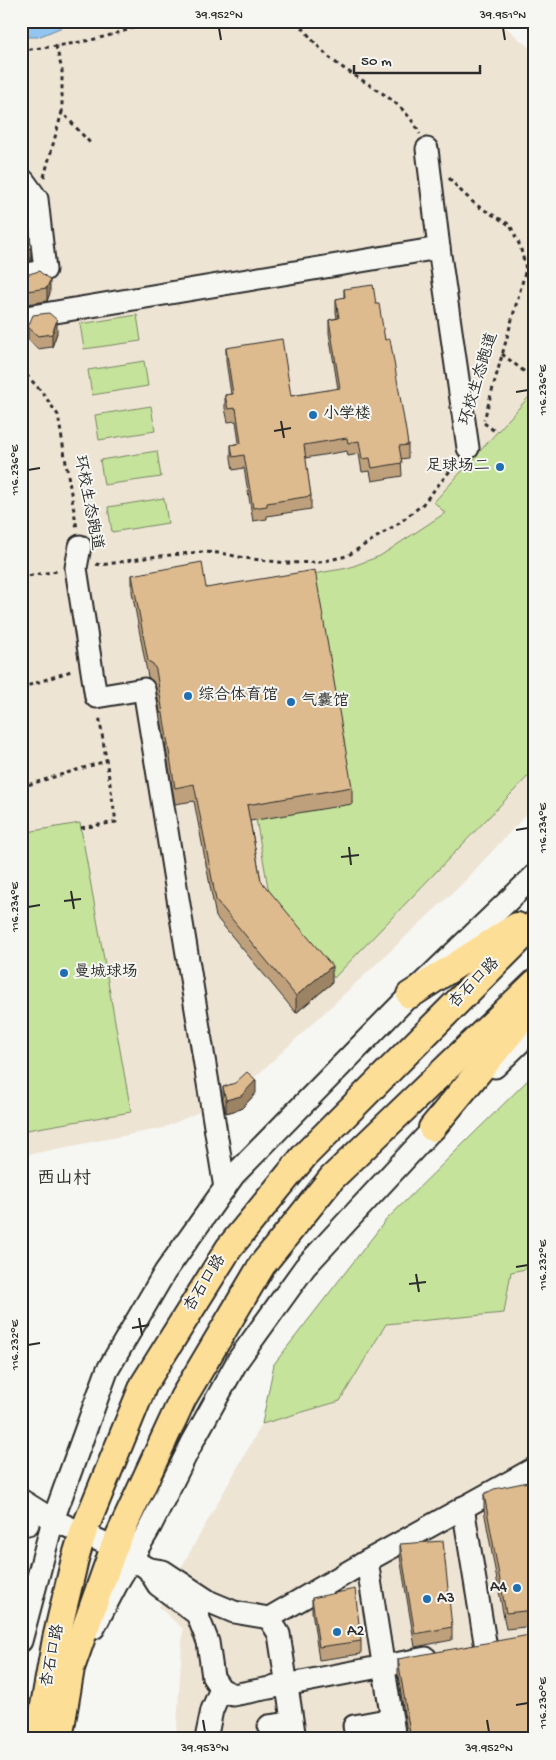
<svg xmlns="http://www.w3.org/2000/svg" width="556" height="1760" font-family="'Gochi Hand','LXGW WenKai TC',sans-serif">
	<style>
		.built { fill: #eee4d4 }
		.green { fill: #c5e39b; stroke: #788763 }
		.water { fill: #92c5ef; stroke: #6987a1 }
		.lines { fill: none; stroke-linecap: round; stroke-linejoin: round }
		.minor-casing { stroke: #2b2b2b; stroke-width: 25 }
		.major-casing { stroke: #2b2b2b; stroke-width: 30 }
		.path { stroke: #2b2b2b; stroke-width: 3; stroke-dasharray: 4 4; stroke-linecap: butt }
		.minor { stroke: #f6f6f2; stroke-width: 21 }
		.major { stroke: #fdde96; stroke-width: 26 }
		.wall { fill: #bea17b; stroke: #2b2b2b }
		.shaded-wall { fill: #9b8364; stroke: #2b2b2b }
		.building { fill: #ddbb8f; stroke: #2b2b2b }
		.ticks { fill: none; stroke: #2b2b2b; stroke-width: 2 }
		.poi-dot { fill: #1f6fb2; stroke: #f6f6f2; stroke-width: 2 }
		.labels { text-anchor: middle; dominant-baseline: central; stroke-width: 4; stroke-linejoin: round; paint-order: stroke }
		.street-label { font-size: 16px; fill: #2b2b2b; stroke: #f6f6f2 }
		.poi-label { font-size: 16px; fill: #2b2b2b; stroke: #f6f6f2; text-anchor: start }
		.neighbourhood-label { font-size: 18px; fill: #2b2b2b; stroke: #f6f6f2 }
		.neatline { fill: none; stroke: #2b2b2b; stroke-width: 2 }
		.ticks-label { font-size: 12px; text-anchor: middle; fill: #2b2b2b }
	</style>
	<rect width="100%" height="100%" fill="#f6f6f2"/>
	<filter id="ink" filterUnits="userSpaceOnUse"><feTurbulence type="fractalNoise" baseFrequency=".02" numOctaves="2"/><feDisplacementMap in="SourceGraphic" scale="10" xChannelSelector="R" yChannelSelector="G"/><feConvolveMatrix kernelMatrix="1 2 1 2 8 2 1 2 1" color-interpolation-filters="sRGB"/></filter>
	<g filter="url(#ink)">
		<!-- built -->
		<g class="built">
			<polygon points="21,21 499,21 535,53 535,805 462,884 235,1096 163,1128 21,1156"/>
			<polygon points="535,1267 535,1739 176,1739 183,1629 159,1607 262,1424 340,1401 386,1324 504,1313 511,1272"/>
		</g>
		<!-- green -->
		<g class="green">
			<polygon points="137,315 141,341 84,349 80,324"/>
			<polygon points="144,361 148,386 92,395 88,370"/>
			<polygon points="535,390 535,769 334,978 269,893 256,819 352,803 313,574 348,568 380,556 445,513 434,502"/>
			<polygon points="151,406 155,431 99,440 95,415"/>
			<polygon points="157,451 161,477 104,485 100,460"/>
			<polygon points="164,498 168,523 112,532 108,507"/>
			<polygon points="80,823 131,1112 21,1131 21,833"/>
			<polygon points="535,1073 535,1267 511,1272 504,1313 386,1324 340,1401 262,1424 274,1364 386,1220"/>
		</g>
		<!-- water -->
		<polygon class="water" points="21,21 77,21 38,37 21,37"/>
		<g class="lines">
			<!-- minor casing -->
			<g class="minor-casing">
				<g id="minor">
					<polyline points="427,149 439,248 468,448"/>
					<polyline points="21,182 24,181 37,199 45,270 21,276"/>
					<polyline points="21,315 26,317 439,248"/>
					<polyline points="80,546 76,568 96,697 144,689 225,1188"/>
					<polyline points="495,1067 535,1028"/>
					<polyline points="21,1500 53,1520 114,1547 148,1569 158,1585 197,1614 208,1642 213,1677 221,1689 233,1695 426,1658"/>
					<polyline points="463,1507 486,1648"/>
					<polyline points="21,1525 28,1524 31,1507"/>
					<polyline points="367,1561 395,1739"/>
					<polyline points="151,1569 163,1571 210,1602 234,1612 269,1618 367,1561 535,1468"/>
					<polyline points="269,1618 279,1634 295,1739"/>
					<polyline points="94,1628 119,1580 148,1531 193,1441 238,1360 305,1267 443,1118"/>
					<polyline points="21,1641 53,1520 107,1371 165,1272 234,1175 410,995 535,875"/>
					<polyline points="269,1726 292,1723"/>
					<polyline points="206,1739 212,1710 221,1689"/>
					<polyline points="357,1739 354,1726 392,1719"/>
				</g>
			</g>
			<!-- major casing -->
			<g class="major-casing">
				<g id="major">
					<polyline points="410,995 517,926"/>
					<polyline points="432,1128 535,1003"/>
					<polyline points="38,1739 56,1639 75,1559 83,1533 144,1384 229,1248 305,1155 535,924"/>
					<polyline points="59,1739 71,1668 114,1547 183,1398 262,1265 332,1178 535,983"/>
				</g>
			</g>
			<!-- path -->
			<g class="path">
				<path d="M297 21C310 37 322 53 339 65 369 87 403 99 420 134"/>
				<polyline points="56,46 62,70 62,112 91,144"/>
				<path d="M21 50C65 46 110 39 150 21"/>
				<polyline points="44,177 62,112"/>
				<polyline points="449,178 460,190 476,205 510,225 520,246 526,269 484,420"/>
				<polyline points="502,354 535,380"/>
				<polyline points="21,369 42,392 58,415 77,529"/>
				<polyline points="484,423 496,432"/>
				<polyline points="96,564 101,565 151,557 201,552 221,553 244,558 286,563 320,562 347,556 399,523 422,505 458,461"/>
				<polyline points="21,577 58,571"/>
				<polyline points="21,688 74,670"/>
				<polyline points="21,787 106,761"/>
				<polyline points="81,828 116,822 99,715"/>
			</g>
			<!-- minor -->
			<use href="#minor" class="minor"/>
			<!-- major -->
			<use href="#major" class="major"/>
		</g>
		<!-- wall -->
		<g class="wall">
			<polygon points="39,271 50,293 47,301 27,304 21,301 21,285"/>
			<polygon points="344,289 376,304 385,340 408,445 408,458 401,459 402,476 372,481 370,471 362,472 359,454 348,456 347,451 305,458 311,496 311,509 267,516 267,519 253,521 244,468 233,470 231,458 231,445 239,443 236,421 228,422 225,408 225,395 231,394 226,361 226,348 291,396 338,389 329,333 329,320 337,318 336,312 336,299 344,298"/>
			<polygon points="28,327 57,333 52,347 38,349 28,340"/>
			<polygon points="132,575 206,588 352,787 352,804 250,821 261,881 332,983 296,1013 216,917 194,801 175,804 156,687 153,681 148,677 132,592"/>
			<polygon points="223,1087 256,1093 241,1109 226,1113 223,1100"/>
			<polygon points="484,1494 535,1534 535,1626 506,1629 484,1510"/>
			<polygon points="400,1544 452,1627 452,1640 415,1647 400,1557"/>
			<polygon points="312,1598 361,1641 361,1654 319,1660 312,1611"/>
			<polygon points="398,1659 535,1739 408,1739 398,1675"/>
		</g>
		<!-- shaded-wall -->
		<g class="shaded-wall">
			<polygon points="31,248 31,261 21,263 21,250"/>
			<polygon points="50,280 50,293 47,301 47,288"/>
			<polygon points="57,320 57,333 52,347 52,334"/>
			<polygon points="332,966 332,983 296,1013 296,996"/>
			<polygon points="256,1080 256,1093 241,1109 226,1113 226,1100"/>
		</g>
		<!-- building -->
		<g class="building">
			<polygon points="21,186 25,191 28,215 26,219 29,222 31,248 21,250"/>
			<polygon points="39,271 50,280 47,288 27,291 21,288 21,285 26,275"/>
			<polygon points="373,285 376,304 379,304 385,340 390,339 406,431 408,445 399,446 402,463 372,468 370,458 362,459 359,441 348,443 347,438 304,445 311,496 267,503 267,506 253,508 244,455 233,457 231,445 241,443 236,408 228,409 225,395 233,394 226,348 282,339 291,396 340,388 329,320 339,318 336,299 345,297 344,289"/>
			<polygon points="49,313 57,320 52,334 38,336 28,327 33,315"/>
			<polygon points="202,562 206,588 315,570 352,787 247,805 261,881 332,966 296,996 216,900 194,784 175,788 156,670 153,664 148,661 132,575"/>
			<polygon points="247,1072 256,1080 241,1096 226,1100 223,1087 235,1083"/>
			<polygon points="528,1482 535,1534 535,1610 506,1613 484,1494 494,1489"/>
			<polygon points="443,1541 452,1627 415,1634 400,1544"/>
			<polygon points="355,1589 361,1641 319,1647 312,1598"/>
			<polygon points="535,1634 535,1739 411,1739 398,1659"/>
		</g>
	</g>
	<!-- ticks -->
	<path class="ticks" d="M219 28 221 40M503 28 505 40M516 392 528 390M281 421 284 438M274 431 291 428M28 470 40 468M516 830 528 828M349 847 351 865M341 857 359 855M71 891 74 909M64 901 81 899M28 907 40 905M516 1267 528 1265M416 1274 419 1292M409 1284 426 1282M139 1318 142 1335M132 1328 149 1325M28 1345 40 1343M516 1705 528 1703M203 1720 205 1732M487 1720 489 1732"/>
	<!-- markers -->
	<g class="poi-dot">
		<circle cx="313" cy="415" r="5"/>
		<circle cx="500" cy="467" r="5"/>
		<circle cx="188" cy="696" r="5"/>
		<circle cx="291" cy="702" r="5"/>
		<circle cx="64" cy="973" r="5"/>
		<circle cx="517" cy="1588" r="5"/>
		<circle cx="427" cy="1599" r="5"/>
		<circle cx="337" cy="1632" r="5"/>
	</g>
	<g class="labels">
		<!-- street labels -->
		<g class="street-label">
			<text transform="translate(480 379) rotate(-73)">环校生态跑道</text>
			<text transform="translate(87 503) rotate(79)">环校生态跑道</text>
			<text transform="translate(475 984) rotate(-45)">杏石口路</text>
			<text transform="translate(206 1284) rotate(-58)">杏石口路</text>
			<text transform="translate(54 1656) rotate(-79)">杏石口路</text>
		</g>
		<!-- poi labels -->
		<g class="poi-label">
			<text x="323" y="415">小学楼</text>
			<text x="490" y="467" text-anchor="end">足球场二</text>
			<text x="198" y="696">综合体育馆</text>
			<text x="301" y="702">气囊馆</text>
			<text x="74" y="973">曼城球场</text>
			<text x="507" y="1588" text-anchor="end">A4</text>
			<text x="437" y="1599">A3</text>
			<text x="347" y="1632">A2</text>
		</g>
		<!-- neighbourhood labels -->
		<g class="neighbourhood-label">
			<text x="64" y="1179">西山村</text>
		</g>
	</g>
	<!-- margin -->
	<rect width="556" height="1760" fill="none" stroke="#f6f6f2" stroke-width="55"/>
	<!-- scale -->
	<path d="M354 65v8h126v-8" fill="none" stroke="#2b2b2b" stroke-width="2.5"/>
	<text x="361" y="65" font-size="15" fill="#2b2b2b" stroke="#f6f6f2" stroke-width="4" paint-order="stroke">50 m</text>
	<rect x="28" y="28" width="500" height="1704" class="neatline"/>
	<g class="ticks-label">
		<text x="219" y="18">39.952°N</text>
		<text x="503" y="18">39.951°N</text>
		<text transform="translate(542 390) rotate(-90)" y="4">116.236°E</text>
		<text transform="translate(14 470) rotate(-90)" y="4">116.236°E</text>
		<text transform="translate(542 828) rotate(-90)" y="4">116.234°E</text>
		<text transform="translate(14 907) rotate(-90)" y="4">116.234°E</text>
		<text transform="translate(542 1265) rotate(-90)" y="4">116.232°E</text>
		<text transform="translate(14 1345) rotate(-90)" y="4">116.232°E</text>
		<text transform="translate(542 1703) rotate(-90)" y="4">116.230°E</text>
		<text x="205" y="1751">39.953°N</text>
		<text x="489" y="1751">39.952°N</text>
	</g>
</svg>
